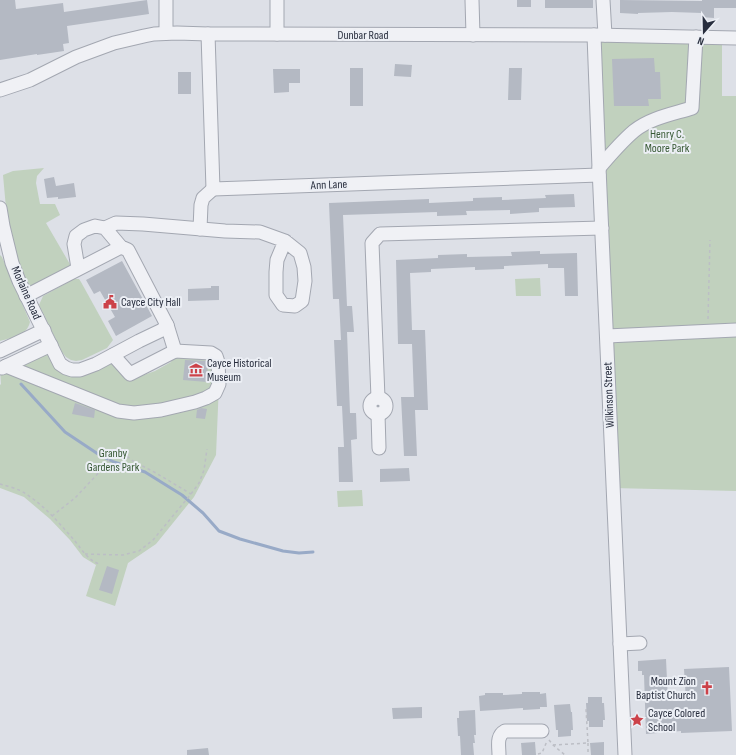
<svg xmlns="http://www.w3.org/2000/svg" width="736" height="755" font-family="'Sofia Sans Condensed',sans-serif">
	<style>
		.green { fill: #c1d1be }
		.lines { fill: none; stroke-linecap: round; stroke-linejoin: round }
		.stream { stroke: #98aac7; stroke-width: 3 }
		.building { fill: #b4b9c3 }
		.minor-casing { stroke: #a3a7b1; stroke-width: 15 }
		.path { stroke: #bcbec5; stroke-width: 1.5; stroke-dasharray: 3 3; stroke-linecap: butt }
		.minor { stroke: #f0f1f5; stroke-width: 13 }
		.labels { text-anchor: middle; dominant-baseline: central; stroke-width: 4; stroke-linejoin: round; paint-order: stroke }
		.street-label { font-size: 12px; fill: #272d3d; stroke: #eceff5 }
		.park-label { font-size: 12px; fill: #375934; stroke: #eceff5 }
		.poi-label { font-size: 12px; fill: #272d3d; stroke: #eceff5; text-anchor: start }
	</style>
	<rect width="100%" height="100%" fill="#dde0e7"/>
	<!-- green -->
	<g class="green">
		<polygon points="594,35 722,38 722,96 736,96 736,491 613,488"/>
		<polygon points="44,168 37,176 36,183 40,204 55,204 60,215 46,223 71,266 38,284 31,286 26,282 24,278 11,238 6,208 3,175 13,171"/>
		<path d="M0 255 2 257 30 322C26 337 13 337 0 341Z"/>
		<polygon points="540,278 541,296 516,296 515,279"/>
		<polygon points="74,279 79,279 81,282 113,340 107,348 82,360 76,361 71,360 66,357 62,352 39,305 43,296"/>
		<polygon points="51,345 62,362 75,367 107,355 138,377 155,371 171,362 175,351 211,353 219,384 216,455 194,497 156,544 128,563 115,606 86,596 96,565 83,557 70,540 50,519 24,497 0,488 0,385 1,384 0,369"/>
		<polygon points="362,490 363,506 338,507 337,491"/>
	</g>
	<g class="lines">
		<!-- stream -->
		<polyline class="stream" points="21,384 65,432 101,456 114,462 145,472 182,495 203,513 219,531 240,539 283,551 299,553 313,552"/>
	</g>
	<!-- building -->
	<g class="building">
		<polygon points="0,0 15,0 16,9 63,3 64,12 147,0 149,14 67,26 69,43 63,44 64,51 37,55 37,54 0,60"/>
		<rect x="517" y="0" width="14" height="7"/>
		<rect x="545" y="0" width="48" height="8"/>
		<polygon points="620,0 702,1 702,0 736,0 736,8 714,8 714,18 701,17 702,13 672,12 638,13 638,14 620,13"/>
		<polygon points="654,58 655,72 660,72 661,99 648,99 649,106 614,106 612,59"/>
		<polygon points="395,64 412,65 411,77 394,76"/>
		<rect x="350" y="68" width="13" height="38"/>
		<polygon points="509,68 522,68 521,100 508,100"/>
		<polygon points="273,69 300,69 300,83 289,83 289,92 274,93"/>
		<rect x="178" y="72" width="13" height="22"/>
		<polygon points="54,177 56,186 74,183 76,197 58,199 58,197 47,198 44,179"/>
		<polygon points="574,194 575,207 539,208 539,212 510,214 510,210 466,211 467,215 437,216 437,212 343,215 347,306 352,306 354,332 347,332 350,413 356,413 357,439 351,440 353,482 339,482 338,447 344,447 342,406 337,406 334,340 341,340 339,299 333,299 329,203 429,199 429,203 473,201 473,198 502,197 502,200 546,198 545,195"/>
		<polygon points="540,251 540,254 577,253 578,296 565,296 564,268 548,268 548,264 504,266 504,269 475,270 475,267 431,269 431,272 410,273 412,330 425,330 428,410 415,410 417,456 404,456 401,397 414,397 412,344 398,344 396,260 438,258 438,255 467,254 467,257 512,256 511,252"/>
		<polygon points="122,261 152,316 116,336 108,321 115,317 100,291 94,294 86,280"/>
		<polygon points="211,286 219,286 219,300 188,301 188,289 211,288"/>
		<polygon points="185,360 208,361 207,382 183,380"/>
		<polygon points="75,403 81,405 95,410 94,418 72,414"/>
		<polygon points="201,408 207,409 205,419 196,418 197,410"/>
		<polygon points="409,468 410,481 380,482 380,469"/>
		<polygon points="107,566 119,570 112,594 99,590"/>
		<polygon points="666,659 668,701 686,700 684,669 729,667 732,731 681,733 681,731 646,734 644,675 642,675 642,671 638,671 638,661"/>
		<polygon points="522,692 540,692 540,694 546,693 547,707 540,707 540,709 523,710 523,708 480,711 479,696 485,695 485,693 503,693 503,695 522,694"/>
		<polygon points="588,697 602,697 602,703 604,703 605,720 603,720 603,727 589,727 589,721 587,721 586,703 588,703"/>
		<polygon points="570,704 571,712 572,712 573,730 571,730 571,736 558,737 558,730 556,730 554,705"/>
		<polygon points="422,707 422,718 393,719 392,708"/>
		<polygon points="475,710 476,735 474,735 475,743 473,743 474,755 461,755 460,736 458,736 457,718 459,718 459,711"/>
		<polygon points="535,742 536,755 522,755 521,743"/>
		<polygon points="604,742 604,755 591,755 590,743"/>
		<polygon points="208,748 209,755 187,755 187,750"/>
	</g>
	<g class="lines">
		<!-- minor casing -->
		<g class="minor-casing">
			<g id="minor">
				<polyline points="166,0 166,33"/>
				<polyline points="277,0 277,34"/>
				<polyline points="472,0 473,35"/>
				<polyline points="603,0 605,35"/>
				<polyline points="208,34 213,189 599,175"/>
				<polyline points="594,35 599,168 625,755"/>
				<polyline points="0,90 30,80 76,57 114,43 144,36 154,34 177,33 208,34 594,35 736,38"/>
				<path d="M599 168C610 155 621 142 634 131 650 118 673 114 692 108L696 37"/>
				<polyline points="0,208 3,226 12,263 19,281 60,364 66,368 72,370 80,370 96,364 139,341 162,330 167,325 128,250 121,247 105,228 95,226 84,230 76,236 74,244 78,268"/>
				<polyline points="105,228 116,223 143,224 225,231 260,232 285,241 300,253 304,267 305,281 302,301 295,306 283,305 276,295 276,272 277,260 285,241"/>
				<polyline points="200,229 201,205 203,198 213,189"/>
				<polyline points="26,296 121,247"/>
				<polyline points="607,336 736,330"/>
				<polyline points="0,351 44,330"/>
				<polyline points="113,355 130,374 175,351 167,325"/>
				<polyline points="6,366 118,411 134,413 161,410 195,402 206,398 215,393 219,384 218,362 216,356 211,353 175,351"/>
				<polyline points="2,368 51,345"/>
				<polyline points="378,398 372,243 380,234 602,228"/>
				<circle cx="378" cy="406" r="8"/>
				<polyline points="378,414 379,448"/>
				<polyline points="620,644 640,643"/>
				<path d="M499 755C499 746 496 736 505 731H542"/>
			</g>
		</g>
		<!-- path -->
		<g class="path">
			<polyline points="708,319 710,240"/>
			<path d="M0 484C8 486 19 489 26 494 45 506 60 524 75 541 83 551 87 559 99 564"/>
			<polyline points="52,516 75,498 105,466 116,448 133,461 156,473 191,494"/>
			<polyline points="85,554 123,555 139,551 153,540 191,494 199,483 204,470 207,449"/>
			<polyline points="549,740 553,745 565,755"/>
			<polyline points="588,743 588,755"/>
			<polyline points="553,745 588,743 586,709"/>
			<polyline points="538,754 542,753 547,741"/>
		</g>
		<!-- minor -->
		<use href="#minor" class="minor"/>
	</g>
	<!-- icons -->
	<defs>
		<g id="civic-bare" transform="scale(1.08)"><path d="M-.6-6.5H3V-4.5H.6V-3L4-1V1h2V6H-6V1h2V-1L-.6-3ZM-1.2 2.5V6h2.4V2.5Z" fill="#cc4249" stroke="#eceff5" stroke-width="2.5" paint-order="stroke"/></g>
		<g id="museum-bare" transform="scale(1.08)"><path d="M0-6L6-3V-2H-6V-3ZM-5-1h2V3h-2ZM-1-1h2V3h-2ZM3-1h2V3H3ZM-6 4H6V6H-6Z" fill="#cc4249" stroke="#eceff5" stroke-width="2.5" paint-order="stroke"/></g>
		<g id="church-bare" transform="scale(1.08)"><path d="M-1.2-6h2.4v3.5h3.3v2.4h-3.3V6h-2.4V-.1h-3.3v-2.4h3.3Z" fill="#cc4249" stroke="#eceff5" stroke-width="2.5" paint-order="stroke"/></g>
		<g id="sight-bare" transform="scale(1.08)"><path d="M0-6L1.8-2.2L6-1.7L2.9 1.2L3.7 5.4L0 3.3L-3.7 5.4L-2.9 1.2L-6-1.7L-1.8-2.2Z" fill="#cc4249" stroke="#eceff5" stroke-width="2.5" paint-order="stroke"/></g>
	</defs>
	<g fill-rule="evenodd">
		<use href="#civic-bare" x="110" y="302"/>
		<use href="#museum-bare" x="196" y="370"/>
		<use href="#church-bare" x="707" y="688"/>
		<use href="#sight-bare" x="637" y="720"/>
	</g>
	<g class="labels">
		<!-- street labels -->
		<g class="street-label">
			<text x="363" y="35">Dunbar Road</text>
			<text transform="translate(329 185) rotate(-2)">Ann Lane</text>
			<text transform="translate(26 293) rotate(66)">Morlaine Road</text>
			<text transform="translate(609 395) rotate(-92)">Wilkinson Street</text>
		</g>
		<!-- park labels -->
		<g class="park-label">
			<text x="667" y="134">Henry C.<tspan x="667" dy="14">Moore Park</tspan></text>
			<text x="113" y="453">Granby<tspan x="113" dy="14">Gardens Park</tspan></text>
		</g>
		<!-- poi labels -->
		<g class="poi-label">
			<text x="121" y="302">Cayce City Hall</text>
			<text x="207" y="363">Cayce Historical<tspan x="207" dy="14">Museum</tspan></text>
			<text x="696" y="681" text-anchor="end">Mount Zion<tspan x="696" dy="14">Baptist Church</tspan></text>
			<text x="648" y="713">Cayce Colored<tspan x="648" dy="14">School</tspan></text>
		</g>
	</g>
	<!-- north arrow -->
	<g transform="translate(704 32) rotate(200)" stroke="#eceff5" stroke-width="3" paint-order="stroke">
	<path d="M0-3L7 15L0 10L-7 15Z" fill="#272d3d"/>
	<text y="-6" font-size="11" font-weight="bold" text-anchor="middle" fill="#272d3d">N</text>
	</g>
</svg>
